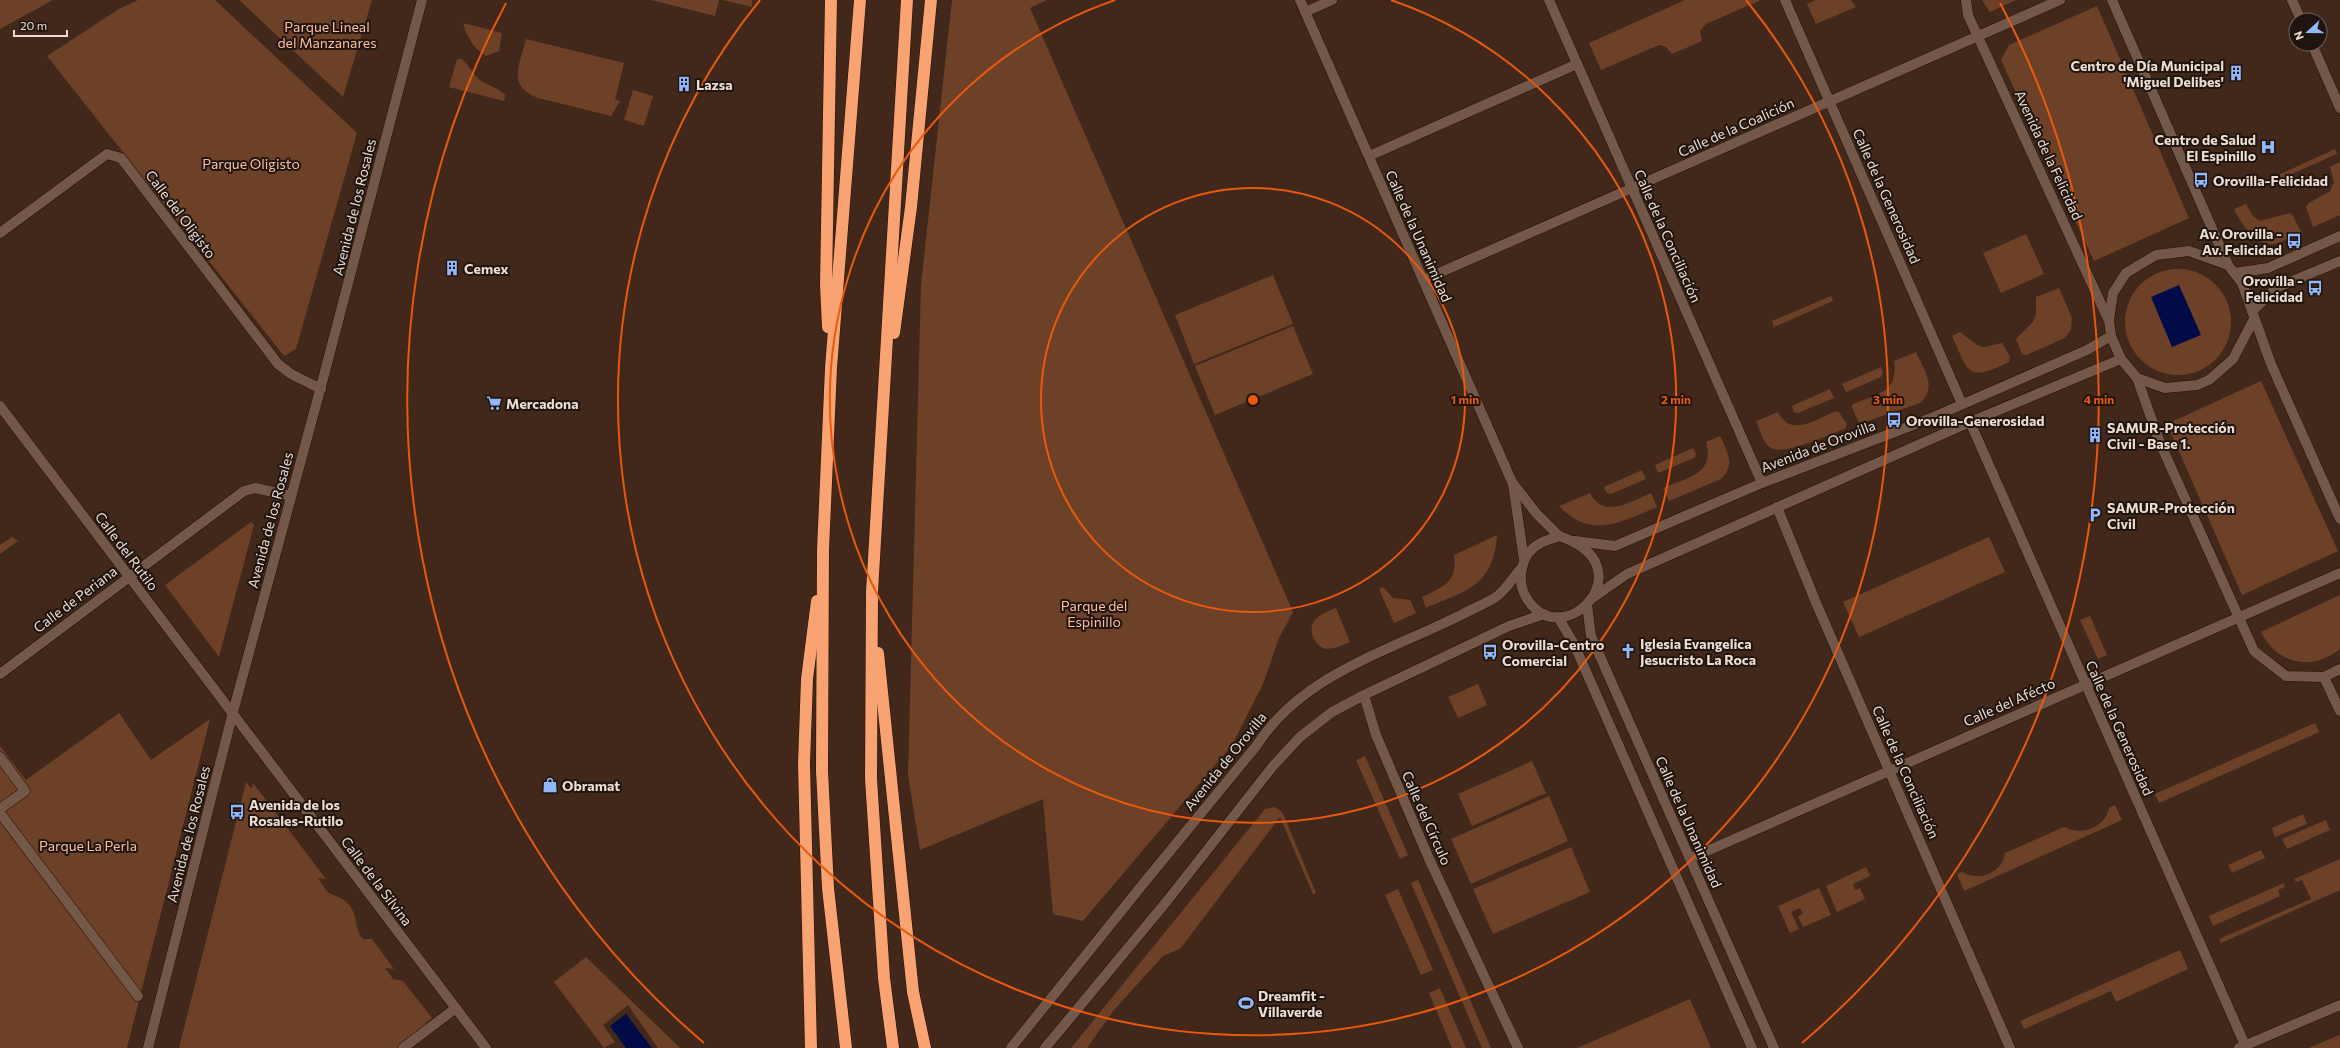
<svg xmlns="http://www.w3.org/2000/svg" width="2340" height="1048" font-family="Commissioner,sans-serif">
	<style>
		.green { fill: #6c4128 }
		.water { fill: #000b47 }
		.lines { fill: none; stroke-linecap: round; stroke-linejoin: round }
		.pedestrian-casing { stroke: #261004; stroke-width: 11 }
		.minor-casing { stroke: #261004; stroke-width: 11 }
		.secondary-casing { stroke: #261004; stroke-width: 11 }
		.motorway-casing { stroke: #261004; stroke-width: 13 }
		.pedestrian { stroke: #735749; stroke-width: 10 }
		.minor { stroke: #735749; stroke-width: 10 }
		.secondary { stroke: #735749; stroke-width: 10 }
		.motorway { stroke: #f9a373; stroke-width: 12 }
		.ring { fill: none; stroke: #e8590c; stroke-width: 2 }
		.labels { text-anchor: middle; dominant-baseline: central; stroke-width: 4; stroke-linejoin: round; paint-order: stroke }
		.park-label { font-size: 14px; fill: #febf9e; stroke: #1f140e }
		.poi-label { font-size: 14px; font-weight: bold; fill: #ecdcd3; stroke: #1f140e; text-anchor: start }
		.street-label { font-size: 14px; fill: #ecdcd3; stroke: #1f140e }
		.centre { fill: #e8590c; stroke: #1f140e; stroke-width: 2 }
		.ring-label { font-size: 12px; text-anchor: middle; font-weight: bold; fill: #e8590c; stroke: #1f140e; stroke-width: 4; stroke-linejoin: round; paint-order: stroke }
	</style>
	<rect width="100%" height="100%" fill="#41281b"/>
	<!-- green -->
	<g class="green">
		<polygon points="0,0 53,0 0,29"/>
		<polygon points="138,0 215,0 357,133 296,349 284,356 47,56 119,9"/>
		<polygon points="239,0 372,0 343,97"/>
		<polygon points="651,0 719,0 715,16"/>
		<polygon points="722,0 752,0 752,7"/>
		<polygon points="952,0 1047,0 1030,8 1293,612 1279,638 1263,684 1232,745 1083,921 1053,914 1043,799 920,850 908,775 921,285"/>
		<polygon points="1685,0 1761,0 1706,24 1700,31 1702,41 1672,54 1666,47 1659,45 1601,70 1589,43"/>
		<polygon points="1815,0 1851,0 1856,7 1816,24 1807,4"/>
		<polygon points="1982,0 2016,0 1990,12"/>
		<polygon points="2097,6 2189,218 2094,261 2001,60 2009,45"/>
		<path d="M463 23 502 33 499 51 486 56C474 49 466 36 463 23Z"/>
		<path d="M526 39 624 63 615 100 620 101 611 116 538 98C506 86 520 64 526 39Z"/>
		<path d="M457 59H462C469 65 473 75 480 80 488 86 500 88 505 95L504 101 449 87Z"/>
		<polygon points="633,90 653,96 644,126 624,120"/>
		<polygon points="2335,149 2337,154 2278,180 2276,176"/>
		<polygon points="2340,162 2340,215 2313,227 2306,207 2309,203 2330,191 2334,182 2330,167"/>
		<path d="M2246 204 2253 216 2260 221 2290 213 2293 216 2301 232C2292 236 2283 242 2275 244 2256 247 2240 222 2234 209Z"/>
		<polygon points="2026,234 2044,274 2001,293 1983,253"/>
		<circle cx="2178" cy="322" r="53"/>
		<polygon points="1273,275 1293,324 1194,364 1175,315"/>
		<polygon points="2059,288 2072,318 2071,330 2065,338 2026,355 2022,354 2016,339 2033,322 2036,314 2036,297"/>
		<polygon points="1831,296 1833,301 1774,327 1772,321"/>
		<polygon points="1293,326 1313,374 1215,415 1195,366"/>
		<path d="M1960 332 1977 345 1984 347 2002 343 2010 357 2009 362C1967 382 1969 374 1952 336Z"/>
		<path d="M1916 352C1924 370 1938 388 1920 403L1862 423 1858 421 1852 407 1853 404C1877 394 1899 392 1894 361Z"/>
		<polygon points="1881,367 1883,373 1881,377 1846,392 1842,384"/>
		<polygon points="2261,381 2338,551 2242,595 2167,424"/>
		<polygon points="1830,389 1834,398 1798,413 1794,412 1792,406"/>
		<path d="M1838 411 1847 424 1845 429C1830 434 1784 456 1771 448 1763 443 1760 430 1756 421L1778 412C1792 440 1819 416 1838 411Z"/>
		<path d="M1720 436C1727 451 1736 465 1721 479L1669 501 1663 488C1686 478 1716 474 1706 442Z"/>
		<polygon points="1693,448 1696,454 1694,458 1658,473 1655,465"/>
		<polygon points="1642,470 1646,479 1611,494 1607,493 1604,487"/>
		<path d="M1590 493C1603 520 1632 501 1651 493L1657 507C1621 522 1591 540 1559 506Z"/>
		<polygon points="251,522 254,525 219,657 165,585"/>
		<path d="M1497 535C1493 587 1467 590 1426 608L1422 597C1443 587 1458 582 1454 555Z"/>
		<polygon points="12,537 18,541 0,554 0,545"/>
		<polygon points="1989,537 2005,572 1859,637 1843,602"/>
		<polygon points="1383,587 1393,598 1410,600 1416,613 1394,623 1379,589"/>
		<path d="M2340 595V649C2311 672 2277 664 2261 632Z"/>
		<path d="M1336 608 1350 642 1335 648 1324 649C1319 646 1315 642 1313 637 1307 619 1323 613 1336 608Z"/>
		<polygon points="2090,616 2107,655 2098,659 2080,620"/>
		<polygon points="1478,684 1487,705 1458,718 1448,697"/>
		<polygon points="119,713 151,760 210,719 127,1048 0,1048 0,746 26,780"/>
		<polygon points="2315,723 2319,732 2159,803 2155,794"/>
		<polygon points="1365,756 1408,855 1400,859 1356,760"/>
		<polygon points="1532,761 1546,793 1472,826 1458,794"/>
		<path d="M246 782 252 789 253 783 326 879 318 878C321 882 325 890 329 893 337 897 344 898 350 906 358 918 354 927 363 939H372L394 969 385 968 393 979 403 981 432 1018 425 1023 429 1028 403 1048H179Z"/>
		<polygon points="1549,796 1568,841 1471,884 1451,839"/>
		<path d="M2115 805 2122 820 1964 891 1957 874 1962 872C1979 882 2002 873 2005 853L2064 827C2082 836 2105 828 2109 808Z"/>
		<polygon points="1274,807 1281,811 1284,816 1316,893 1313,894 1280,817 1180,949 1163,956 1114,1010 1087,1048 1071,1048 1265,809"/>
		<polygon points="2303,814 2307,824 2275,837 2272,828"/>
		<polygon points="2326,820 2330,830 2287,849 2282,839"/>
		<polygon points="1571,847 1590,892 1493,934 1473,889"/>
		<polygon points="2261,850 2265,858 2232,873 2228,865"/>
		<polygon points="2340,859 2340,890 2221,943 2219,939 2311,899 2302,880 2296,882 2294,879"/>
		<polygon points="1866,867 1870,876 1853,884 1855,890 1860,888 1865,899 1837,912 1826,886"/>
		<polygon points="1418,880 1491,1048 1482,1048 1411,883"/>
		<polygon points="2284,883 2285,887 2278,890 2280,896 2213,926 2209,916"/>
		<polygon points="1819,888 1831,915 1803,927 1798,916 1803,914 1800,908 1791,912 1799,929 1790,933 1778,906"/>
		<polygon points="1398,889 1433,970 1421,975 1385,895"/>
		<polygon points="2180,950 2188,969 2116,1002 2111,991 2024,1029 2020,1021"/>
		<polygon points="586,957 680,1048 658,1048 628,1005 603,1025 615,1042 604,1048 554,982"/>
		<polygon points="1440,988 1466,1048 1452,1048 1429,993"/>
		<polygon points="1690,999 1711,1048 1577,1048"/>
		<polygon points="2340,1035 2340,1048 2309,1048 2337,1036"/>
	</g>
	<!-- water -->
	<g class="water">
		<polygon points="2179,285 2201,335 2172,347 2151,297"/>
		<polygon points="626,1014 652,1048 626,1048 610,1026"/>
	</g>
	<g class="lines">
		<!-- pedestrian casing -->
		<g class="pedestrian-casing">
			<g id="pedestrian">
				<polyline points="1305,12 1332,0"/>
				<polyline points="1369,156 1577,64"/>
				<polyline points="0,757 25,791 0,809"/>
				<polyline points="0,813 138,996"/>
				<polyline points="403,1048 456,1008"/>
			</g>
		</g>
		<!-- minor casing -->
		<g class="minor-casing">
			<g id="minor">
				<polyline points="1300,0 1512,482 1536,513 1559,536"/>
				<polyline points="1549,0 1762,483"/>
				<polyline points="1785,0 1962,404"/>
				<polyline points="1966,0 1968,15 2108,319"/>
				<polyline points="2112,0 2228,265"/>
				<polyline points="2292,0 2301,20"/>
				<polyline points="2312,44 2340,108"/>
				<polyline points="0,233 107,154 121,158 278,364 291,374 321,389"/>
				<polyline points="2235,273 2268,268 2340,236"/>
				<polyline points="1423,280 2060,0"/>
				<polyline points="2252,311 2278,287 2340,261"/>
				<polyline points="2254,319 2233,359 2209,380 2197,385 2165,388 2137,378 2121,359 2111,336 2109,320 2113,293 2126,273 2156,255 2189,251 2228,265 2242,283 2271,364 2340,519"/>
				<polyline points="2137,378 2160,443 2254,651 2286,676 2324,677 2340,669"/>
				<polyline points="0,406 486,1048"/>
				<polyline points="1970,422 2245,1045"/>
				<polyline points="1513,484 1524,560"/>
				<polyline points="1777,507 1817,605 2010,1048"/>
				<path d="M1559 536C1650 566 1561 658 1526 597 1516 580 1521 554 1539 544 1545 540 1553 539 1559 536Z"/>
				<polyline points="1575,541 1615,546 1762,483 1931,418 2087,350 2111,336"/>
				<polyline points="1594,597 1627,574 1970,422 2121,359"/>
				<polyline points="1587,605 1591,636 1774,1048"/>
				<polyline points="1558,617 1574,644 1752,1048"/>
				<polyline points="0,674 244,491 255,488 291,496"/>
				<polyline points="2324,677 2340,711"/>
				<polyline points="1364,695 1376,735 1430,861 1518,1048"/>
				<polyline points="1691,858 2340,573"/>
				<path d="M1011 1048 1143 884 1257 745C1303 674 1389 651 1461 615 1472 609 1485 604 1496 597 1506 590 1514 576 1522 567"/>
				<polyline points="1045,1048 1167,901 1273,766 1300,737 1332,712 1364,695 1509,626 1544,614"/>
				<polyline points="2239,1048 2340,1005"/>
			</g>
		</g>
		<!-- secondary casing -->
		<g class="secondary-casing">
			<polyline id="secondary" points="148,1048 233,712 323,379 422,0"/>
		</g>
		<!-- motorway casing -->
		<g class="motorway-casing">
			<g id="motorway">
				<polyline points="828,327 826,285 831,0"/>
				<polyline points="894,333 911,207 931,0"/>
				<polyline points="878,653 913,992 925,1048"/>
				<polyline points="811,1048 804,764 807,679 817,601"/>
				<polyline points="846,1048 828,888 822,771 823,550 831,368 860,0"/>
				<polyline points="893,1048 884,978 871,779 872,592 907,0"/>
			</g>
		</g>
		<!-- pedestrian -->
		<use href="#pedestrian" class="pedestrian"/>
		<!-- minor -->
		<use href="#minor" class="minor"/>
		<!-- secondary -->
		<use href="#secondary" class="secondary"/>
		<!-- motorway -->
		<use href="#motorway" class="motorway"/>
	</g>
	<!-- distance rings -->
	<g class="ring">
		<circle cx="1253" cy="400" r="212"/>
		<path d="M1391 0A423 423 0 1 1 1115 0"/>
		<path d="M1746 0A635 635 0 1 1 760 0"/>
		<path d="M704 1043A846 846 0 0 1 506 3M2000 3A846 846 0 0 1 1802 1043"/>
	</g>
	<!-- icons -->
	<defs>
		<g id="building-bare" transform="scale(1.2)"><path d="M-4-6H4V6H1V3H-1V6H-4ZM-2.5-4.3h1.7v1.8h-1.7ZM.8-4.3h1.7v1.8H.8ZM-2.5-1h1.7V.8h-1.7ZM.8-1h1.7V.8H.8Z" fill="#91b8fd" stroke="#1f140e" stroke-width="2.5" paint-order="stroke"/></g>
		<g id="hospital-bare" transform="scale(1.2)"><path d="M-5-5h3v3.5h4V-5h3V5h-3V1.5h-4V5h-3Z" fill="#91b8fd" stroke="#1f140e" stroke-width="2.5" paint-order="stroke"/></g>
		<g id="bus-bare" transform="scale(1.2)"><path d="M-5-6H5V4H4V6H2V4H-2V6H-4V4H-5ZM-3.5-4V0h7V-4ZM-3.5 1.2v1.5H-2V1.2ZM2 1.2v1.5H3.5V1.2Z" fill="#91b8fd" stroke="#1f140e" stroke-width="2.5" paint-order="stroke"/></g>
		<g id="supermarket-bare" transform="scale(1.2)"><path d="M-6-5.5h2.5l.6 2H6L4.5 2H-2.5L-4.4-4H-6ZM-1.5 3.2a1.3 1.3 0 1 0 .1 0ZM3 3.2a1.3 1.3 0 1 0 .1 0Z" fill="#91b8fd" stroke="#1f140e" stroke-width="2.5" paint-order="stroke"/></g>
		<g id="parking-bare" transform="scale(1.2)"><path d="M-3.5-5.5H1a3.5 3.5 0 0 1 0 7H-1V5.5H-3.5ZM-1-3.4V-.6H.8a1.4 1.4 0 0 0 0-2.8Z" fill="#91b8fd" stroke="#1f140e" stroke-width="2.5" paint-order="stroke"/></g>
		<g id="church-bare" transform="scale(1.2)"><path d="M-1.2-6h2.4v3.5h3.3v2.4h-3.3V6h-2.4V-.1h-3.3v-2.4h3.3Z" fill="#91b8fd" stroke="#1f140e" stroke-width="2.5" paint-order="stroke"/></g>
		<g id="shop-bare" transform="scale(1.2)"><path d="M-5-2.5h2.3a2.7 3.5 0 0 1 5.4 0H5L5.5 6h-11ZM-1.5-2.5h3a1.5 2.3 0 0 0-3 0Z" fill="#91b8fd" stroke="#1f140e" stroke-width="2.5" paint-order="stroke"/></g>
		<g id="stadium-bare" transform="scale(1.2)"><path d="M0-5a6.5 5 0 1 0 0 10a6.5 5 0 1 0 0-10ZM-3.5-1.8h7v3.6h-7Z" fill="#91b8fd" stroke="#1f140e" stroke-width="2.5" paint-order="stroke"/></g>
	</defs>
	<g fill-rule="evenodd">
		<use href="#building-bare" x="2236" y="73"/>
		<use href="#building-bare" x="684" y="84"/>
		<use href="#hospital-bare" x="2268" y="147"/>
		<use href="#bus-bare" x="2201" y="180"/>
		<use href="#bus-bare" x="2294" y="241"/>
		<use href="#building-bare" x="452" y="268"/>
		<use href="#bus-bare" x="2315" y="288"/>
		<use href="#supermarket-bare" x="494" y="403"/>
		<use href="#bus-bare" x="1894" y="420"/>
		<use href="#building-bare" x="2095" y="435"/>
		<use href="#parking-bare" x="2095" y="515"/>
		<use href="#church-bare" x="1628" y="651"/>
		<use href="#bus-bare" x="1490" y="652"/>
		<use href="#shop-bare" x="550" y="785"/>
		<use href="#bus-bare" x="237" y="812"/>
		<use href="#stadium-bare" x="1246" y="1003"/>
	</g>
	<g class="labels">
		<!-- park labels -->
		<g class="park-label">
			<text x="327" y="26">Parque Lineal<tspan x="327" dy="16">del Manzanares</tspan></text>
			<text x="251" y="163">Parque Oligisto</text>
			<text x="1094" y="605">Parque del<tspan x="1094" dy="16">Espinillo</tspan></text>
			<text x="88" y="845">Parque La Perla</text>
		</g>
		<!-- poi labels -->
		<g class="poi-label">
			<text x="2224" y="65" text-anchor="end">Centro de Día Municipal<tspan x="2224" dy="16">'Miguel Delibes'</tspan></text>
			<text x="696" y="84">Lazsa</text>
			<text x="2256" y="139" text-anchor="end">Centro de Salud<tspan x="2256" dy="16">El Espinillo</tspan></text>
			<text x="2213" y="180">Orovilla-Felicidad</text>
			<text x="2282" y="233" text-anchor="end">Av. Orovilla -<tspan x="2282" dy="16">Av. Felicidad</tspan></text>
			<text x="464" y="268">Cemex</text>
			<text x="2303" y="280" text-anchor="end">Orovilla -<tspan x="2303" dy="16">Felicidad</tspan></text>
			<text x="506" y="403">Mercadona</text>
			<text x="1906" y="420">Orovilla-Generosidad</text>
			<text x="2107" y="427">SAMUR-Protección<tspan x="2107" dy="16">Civil - Base 1.</tspan></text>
			<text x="2107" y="507">SAMUR-Protección<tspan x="2107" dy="16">Civil</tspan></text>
			<text x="1640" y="643">Iglesia Evangelica<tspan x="1640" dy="16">Jesucristo La Roca</tspan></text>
			<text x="1502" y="644">Orovilla-Centro<tspan x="1502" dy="16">Comercial</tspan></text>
			<text x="562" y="785">Obramat</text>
			<text x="249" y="804">Avenida de los<tspan x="249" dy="16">Rosales-Rutilo</tspan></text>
			<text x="1258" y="995">Dreamfit -<tspan x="1258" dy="16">Villaverde</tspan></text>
		</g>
		<!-- street labels -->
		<g class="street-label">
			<text transform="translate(1736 127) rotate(-24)">Calle de la Coalición</text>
			<text transform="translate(2049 155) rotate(65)">Avenida de la Felicidad</text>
			<text transform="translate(1887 196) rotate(66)">Calle de la Generosidad</text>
			<text transform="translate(354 207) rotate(-76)">Avenida de los Rosales</text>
			<text transform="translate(181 214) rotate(53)">Calle del Oligisto</text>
			<text transform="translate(1419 236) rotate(66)">Calle de la Unanimidad</text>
			<text transform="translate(1668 236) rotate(66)">Calle de la Conciliación</text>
			<text transform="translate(1818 446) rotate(-21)">Avenida de Orovilla</text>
			<text transform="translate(270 520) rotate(-75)">Avenida de los Rosales</text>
			<text transform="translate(127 551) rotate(53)">Calle del Rutilo</text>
			<text transform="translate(75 599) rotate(-37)">Calle de Periana</text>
			<text transform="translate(2009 702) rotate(-24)">Calle del Afécto</text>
			<text transform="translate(2120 728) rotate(66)">Calle de la Generosidad</text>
			<text transform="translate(1225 761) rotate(-51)">Avenida de Orovilla</text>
			<text transform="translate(1906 772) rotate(66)">Calle de la Conciliación</text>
			<text transform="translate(1427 818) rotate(66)">Calle del Círculo</text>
			<text transform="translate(1689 822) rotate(66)">Calle de la Unanimidad</text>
			<text transform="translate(188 834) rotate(-76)">Avenida de los Rosales</text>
			<text transform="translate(377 881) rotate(53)">Calle de la Silvina</text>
		</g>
	</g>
	<circle cx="1253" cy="400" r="6" class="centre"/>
	<g class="ring-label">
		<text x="1465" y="404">1 min</text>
		<text x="1676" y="404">2 min</text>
		<text x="1888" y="404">3 min</text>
		<text x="2099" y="404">4 min</text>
	</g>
	<!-- north arrow -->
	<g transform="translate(2308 32) rotate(249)"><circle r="19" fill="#1f140e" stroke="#71645d"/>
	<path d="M0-3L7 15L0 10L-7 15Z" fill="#91b8fd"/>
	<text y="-6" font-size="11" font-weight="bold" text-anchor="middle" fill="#ecdcd3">N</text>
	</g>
	<!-- scale -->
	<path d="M14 30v6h53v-6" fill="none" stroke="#ecdcd3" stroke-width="2"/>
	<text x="20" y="30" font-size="12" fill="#ecdcd3" stroke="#1f140e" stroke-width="3" paint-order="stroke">20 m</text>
</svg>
